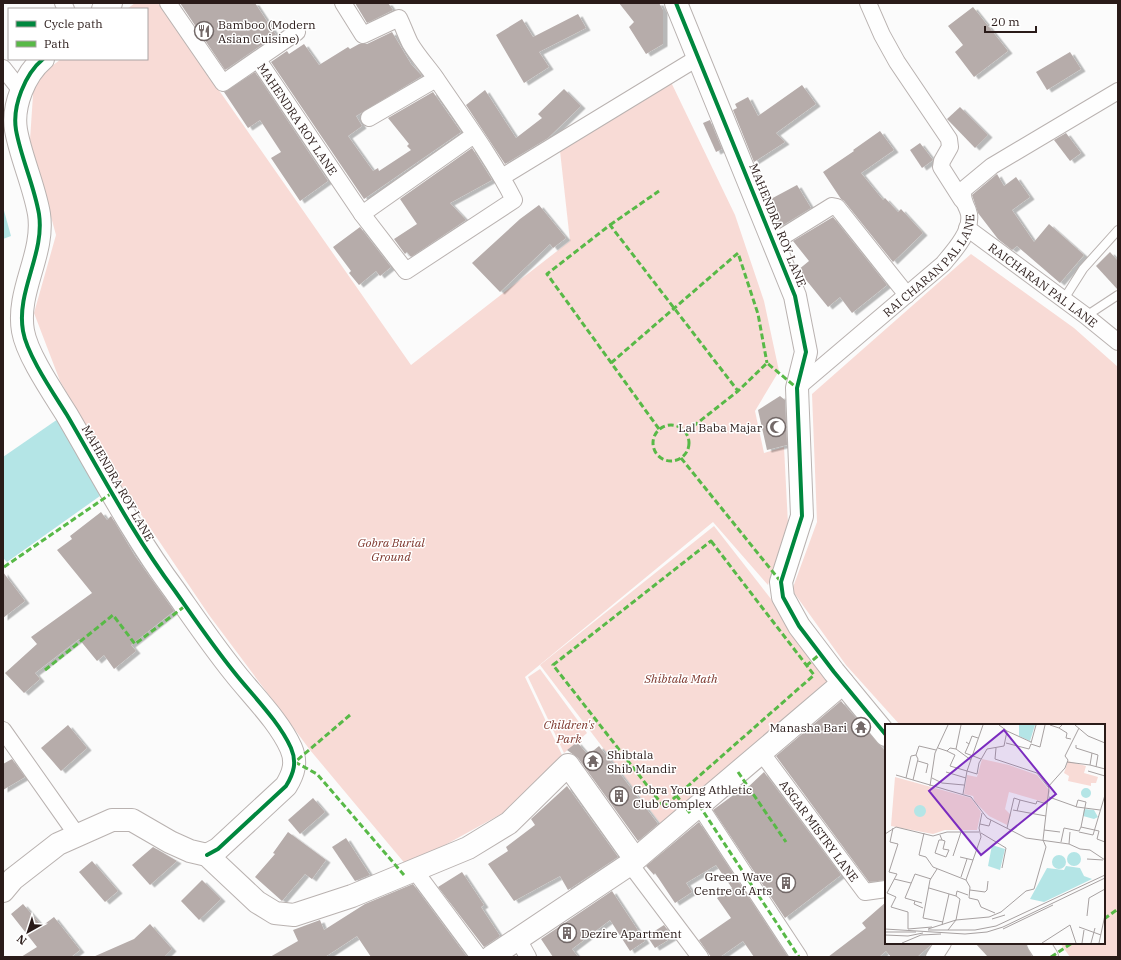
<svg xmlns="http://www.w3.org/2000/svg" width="1121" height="960" font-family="'IBM Plex Serif',serif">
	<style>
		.green { fill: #f8dbd6 }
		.water { fill: #b4e5e6 }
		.building { fill: #b6acaa; filter: url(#shadow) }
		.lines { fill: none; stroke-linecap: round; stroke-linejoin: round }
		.lane-casing { stroke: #b9b2b0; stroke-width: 10 }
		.street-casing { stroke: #b9b2b0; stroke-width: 18 }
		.secondary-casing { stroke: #b9b2b0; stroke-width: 24 }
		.lane { stroke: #fefefe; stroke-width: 8 }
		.street { stroke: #fefefe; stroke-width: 16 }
		.secondary { stroke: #fefefe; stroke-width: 22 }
		.quiet { stroke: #58b947; stroke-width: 3; stroke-dasharray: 6 3; stroke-linecap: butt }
		.cycleway-casing { stroke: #fff; stroke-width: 6 }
		.cycleway { stroke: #00873e; stroke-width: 4 }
		.labels { text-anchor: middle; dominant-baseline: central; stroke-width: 3; stroke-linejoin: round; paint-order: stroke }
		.poi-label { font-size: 12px; fill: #2a1b19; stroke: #fff; text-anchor: start }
		.street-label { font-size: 12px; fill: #2a1b19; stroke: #fff }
		.park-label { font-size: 12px; font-style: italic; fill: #7d362c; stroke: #fff }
		.inset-road { fill: none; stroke: #a7a1a1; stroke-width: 1 }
		.view { fill: #7b2cbf; fill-opacity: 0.15; stroke: #7b2cbf; stroke-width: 2 }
		.inset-edge { fill: none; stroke: #2a1b19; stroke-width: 2 }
	</style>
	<defs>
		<filter id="shadow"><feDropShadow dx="4.5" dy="2.5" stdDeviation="0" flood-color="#0004"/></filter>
	</defs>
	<rect width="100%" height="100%" fill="#fbfbfb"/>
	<!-- green -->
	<g class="green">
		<polygon points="135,3 158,3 411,365 570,241 560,151 670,80 735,215 764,301 779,371 755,411 764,453 784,447 788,524 768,585 713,522 525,677 562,755 503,813 407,866 310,750 209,615 111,470 60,381 34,313 56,235 30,140 34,80 61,59 147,59 147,9 127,9"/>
		<polygon points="971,254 1074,328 1118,367 1118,957 1070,957 1060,943 1104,943 1104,725 900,725 846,665 792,590 817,522 812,394"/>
		<polygon points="714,526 832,677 661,824 540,665"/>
		<polygon points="540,669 587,733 564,753 528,677"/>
	</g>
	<!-- water -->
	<g class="water">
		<polygon points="3,207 11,236 3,239"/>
		<polygon points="58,419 100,496 7,562 3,558 3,457"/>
	</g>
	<!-- building -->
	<g class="building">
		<polygon points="180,3 255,3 276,35 225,70"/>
		<polygon points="355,3 388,3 393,10 367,23"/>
		<polygon points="619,3 659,3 663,10 663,44 646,54 629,27 634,22"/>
		<polygon points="973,7 1008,51 974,77 955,52 963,45 948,26"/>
		<polygon points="578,14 586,28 539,52 549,67 524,83 496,35 522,19 533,37"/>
		<polygon points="392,32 411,64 422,76 356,116 362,126 348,136 373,171 378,168 379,171 411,150 407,146 409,144 388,118 433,92 461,132 364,199 271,62 287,51 289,54 304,44 319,65 348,47 350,49 359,44 367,44"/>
		<polygon points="1070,52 1081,69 1047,90 1036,72"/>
		<polygon points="255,72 328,181 300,201 271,158 281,152 260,120 248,128 224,92"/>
		<polygon points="802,85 816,104 776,133 785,142 754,162 733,110 737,108 735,104 748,97 758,116"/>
		<polygon points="564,89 581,106 548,138 505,164 466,105 485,90 516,138 542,118 538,114"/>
		<polygon points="960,107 988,135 975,148 947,119"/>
		<polygon points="710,120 722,149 716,152 703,123"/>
		<polygon points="880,131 894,150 861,173 883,200 885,198 898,212 901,209 923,233 893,262 844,201 841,199 823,172 854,151 853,150"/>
		<polygon points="1066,133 1081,153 1070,161 1054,140"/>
		<polygon points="920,143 933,160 922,168 910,150"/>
		<polygon points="472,148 492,180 450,203 466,220 411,257 407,252 405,254 394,239 417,224 400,199"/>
		<polygon points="997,174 1004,186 1016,177 1030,197 1012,210 1034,242 1049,224 1084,255 1060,283 1017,246 1012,250 998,239 978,213 972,195"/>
		<polygon points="797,185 811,208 780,227 769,200"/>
		<polygon points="539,205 566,238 553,248 550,244 500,292 472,263 520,219"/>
		<polygon points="833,217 887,285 852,313 840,297 828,307 798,270 809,261 793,241"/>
		<polygon points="360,227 391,267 380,276 376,271 359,285 349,273 351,271 333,247"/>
		<polygon points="1110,252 1118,261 1118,290 1096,266"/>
		<polygon points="780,396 785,400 787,445 767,450 758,410"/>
		<polygon points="101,512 107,520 111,516 135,556 174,611 131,645 136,651 114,669 104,655 97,661 79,639 35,673 40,679 24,693 5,673 37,644 31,637 92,593 57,550 72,539 70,536"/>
		<polygon points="3,572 25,601 3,618"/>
		<polygon points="841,701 886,752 886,880 869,882 776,756"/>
		<polygon points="68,725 87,748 61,771 41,748"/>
		<polygon points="577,742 588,755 599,746 658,824 638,841 578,758 567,750"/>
		<polygon points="12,759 25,777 3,790 3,764"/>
		<polygon points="764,772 841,875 785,918 713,810 743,788 745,790"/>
		<polygon points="567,786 618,857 568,890 560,876 514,901 488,864 508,851 506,847 535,825 531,819"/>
		<polygon points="313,798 325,812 300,834 288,820"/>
		<polygon points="699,822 788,957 754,957 743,941 720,957 711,957 699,940 731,918 717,898 732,888 716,865 686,883 692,892 675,903 655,873 654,875 646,866"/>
		<polygon points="288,832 326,860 312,879 305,874 282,901 255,877 275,854 273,853"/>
		<polygon points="346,838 370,875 355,881 332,847"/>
		<polygon points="153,847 177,861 150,885 132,865"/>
		<polygon points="92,861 118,891 105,902 79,872"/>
		<polygon points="462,872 484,905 481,907 500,936 484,947 438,887"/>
		<polygon points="202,880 221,899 199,920 181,901"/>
		<polygon points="413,884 467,957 371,957 357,936 325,957 270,957 298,941 293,930 320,920 324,930 365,904"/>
		<polygon points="612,891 645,941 630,951 610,920 572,949 578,957 553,957 541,939"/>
		<polygon points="886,902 886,943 932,943 931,945 917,957 891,957 886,951 879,957 828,957 866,928 862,923"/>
		<polygon points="23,904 42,926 54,917 80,950 71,957 21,957 37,947 11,914"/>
		<polygon points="150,924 172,949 164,957 93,957 134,939"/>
		<polygon points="664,925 673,937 655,948 647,936"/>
		<polygon points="975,943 1026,943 1032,957 988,957"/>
	</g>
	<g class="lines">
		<!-- lane casing -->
		<g class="lane-casing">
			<g id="lane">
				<polyline points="1064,299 1083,269 1118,230"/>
				<polyline points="1086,316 1118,295"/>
			</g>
		</g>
		<!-- street casing -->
		<g class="street-casing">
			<g id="street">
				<polyline points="63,3 66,9"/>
				<polyline points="168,3 223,83 297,32"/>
				<path d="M343 3 363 35 399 18C403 26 406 35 410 43 417 55 427 66 435 77 462 117 492 157 514 200L406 271 362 214 474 135"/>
				<polyline points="868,3 882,35 897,62 949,139 950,147 942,161 941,167 962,200"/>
				<path id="s1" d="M258 60 362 214"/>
				<polyline points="3,68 22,92"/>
				<polyline points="369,118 436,79"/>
				<polyline points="502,177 699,57"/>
				<path id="s2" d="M967 228 1086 316 1118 342"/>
				<polyline points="774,242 832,206 837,207 907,295"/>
				<path id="s3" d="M797 388 943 264C953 252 972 232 969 214 967 204 962 204 963 190L992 166 1118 91"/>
				<polyline points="3,730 77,835"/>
				<path id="s4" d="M761 752 865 892 886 889"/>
				<polyline points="699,805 799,957"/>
				<polyline points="630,864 700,957"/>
				<polyline points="415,871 479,957"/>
				<polyline points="518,939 528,957"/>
				<polyline points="934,957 943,943"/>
			</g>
		</g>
		<!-- secondary casing -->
		<g class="secondary-casing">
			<g id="secondary">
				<polyline points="676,3 795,296 806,352 797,388 802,516 781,582 783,597 799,626 834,672 886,735"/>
				<polyline points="103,9 111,3"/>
				<path d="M43 59C25 74 12 106 16 130 21 158 34 185 39 214 45 254 16 291 23 331 27 355 54 394 67 415 102 475 134 536 175 591 194 618 213 646 234 672 252 695 279 721 291 748 297 762 294 773 286 786L218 849 207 855"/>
				<polyline points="3,891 13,879 58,844 112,820 132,820 170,842 190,851 207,855 257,902 275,913 294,915 352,896 468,848 509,823 568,765 635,859"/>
				<polyline points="1038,943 1047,957"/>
				<polyline points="491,957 630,864 843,683"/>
			</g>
		</g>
		<!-- lane -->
		<use href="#lane" class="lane"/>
		<!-- street -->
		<use href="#street" class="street"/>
		<!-- secondary -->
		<use href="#secondary" class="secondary"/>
		<!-- quiet -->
		<g class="quiet">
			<polyline points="610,225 659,191"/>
			<polyline points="611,363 738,253 758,314 767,363"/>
			<circle cx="671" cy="443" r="18"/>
			<polyline points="659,429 547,274 610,225 738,391"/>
			<polyline points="686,432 738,391 767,363 797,388"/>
			<polyline points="681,458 781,582"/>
			<polygon points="711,541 814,675 664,807 553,665"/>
			<polyline points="4,567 112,493"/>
			<polyline points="806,666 820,654"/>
			<polyline points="45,670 113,615 135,644 185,606"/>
			<polyline points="350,715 295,762 317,774 404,875"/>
			<polyline points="738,772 786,842"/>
			<polyline points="676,795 690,813"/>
			<polyline points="699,805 799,957"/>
			<polyline points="1104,919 1118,909"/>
			<polyline points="1051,957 1072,943"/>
		</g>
		<!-- cycleway casing -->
		<g class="cycleway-casing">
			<g id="cycleway">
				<polyline points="676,3 795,296 806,352 797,388 802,516 781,582 783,597 799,626 834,672 886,735"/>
				<path d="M43 59C25 74 12 106 16 130 21 158 34 185 39 214 45 254 16 291 23 331 27 355 54 394 67 415 102 475 134 536 175 591 194 618 213 646 234 672 252 695 279 721 291 748 297 762 294 773 286 786L218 849 207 855"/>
			</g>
		</g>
		<!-- cycleway -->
		<use href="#cycleway" class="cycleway"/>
	</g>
	<!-- icons -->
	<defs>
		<g id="restaurant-ring" transform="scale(1)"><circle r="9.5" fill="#fff" stroke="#736968" stroke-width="1.5"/><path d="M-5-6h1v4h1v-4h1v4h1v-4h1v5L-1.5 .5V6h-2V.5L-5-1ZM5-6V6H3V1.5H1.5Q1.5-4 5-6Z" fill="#736968"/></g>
		<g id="mosque-ring" transform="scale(1)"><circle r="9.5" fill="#fff" stroke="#736968" stroke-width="1.5"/><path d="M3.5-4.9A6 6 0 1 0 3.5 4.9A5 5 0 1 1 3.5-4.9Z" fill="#736968"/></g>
		<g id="temple-ring" transform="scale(1)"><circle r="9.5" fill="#fff" stroke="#736968" stroke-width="1.5"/><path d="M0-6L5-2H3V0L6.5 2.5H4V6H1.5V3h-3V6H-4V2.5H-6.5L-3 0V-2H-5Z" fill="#736968"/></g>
		<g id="building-ring" transform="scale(1)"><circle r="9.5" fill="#fff" stroke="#736968" stroke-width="1.5"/><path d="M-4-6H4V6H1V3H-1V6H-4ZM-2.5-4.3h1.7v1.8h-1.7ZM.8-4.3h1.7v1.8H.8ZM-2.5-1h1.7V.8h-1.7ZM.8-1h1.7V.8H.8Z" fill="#736968"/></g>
	</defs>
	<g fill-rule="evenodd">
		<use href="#restaurant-ring" x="204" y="31"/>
		<use href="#mosque-ring" x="776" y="427"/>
		<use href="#temple-ring" x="861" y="727"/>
		<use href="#temple-ring" x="593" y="761"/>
		<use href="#building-ring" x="619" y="796"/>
		<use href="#building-ring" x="786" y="883"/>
		<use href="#building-ring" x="567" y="933"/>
	</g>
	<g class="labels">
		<!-- poi labels -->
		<g class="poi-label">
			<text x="218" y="24">Bamboo (Modern<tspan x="218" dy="14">Asian Cuisine)</tspan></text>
			<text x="762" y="427" text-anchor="end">Lal Baba Majar</text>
			<text x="847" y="727" text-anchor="end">Manasha Bari</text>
			<text x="607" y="754">Shibtala<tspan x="607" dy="14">Shib Mandir</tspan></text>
			<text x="633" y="789">Gobra Young Athletic<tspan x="633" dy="14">Club Complex</tspan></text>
			<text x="772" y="876" text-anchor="end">Green Wave<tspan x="772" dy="14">Centre of Arts</tspan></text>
			<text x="581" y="933">Dezire Apartment</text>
		</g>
		<!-- street labels -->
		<g class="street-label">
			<text stroke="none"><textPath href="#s1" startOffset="71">MAHENDRA ROY LANE</textPath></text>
			<text transform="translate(778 225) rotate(68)">MAHENDRA ROY LANE</text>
			<text stroke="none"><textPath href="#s3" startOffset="182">RAI CHARAN PAL LANE</textPath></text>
			<text stroke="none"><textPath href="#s2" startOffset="95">RAICHARAN PAL LANE</textPath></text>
			<text transform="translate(118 483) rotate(60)">MAHENDRA ROY LANE</text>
			<text stroke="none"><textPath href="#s4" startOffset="98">ASGAR MISTRY LANE</textPath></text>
		</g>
		<!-- park labels -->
		<g class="park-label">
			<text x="391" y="542">Gobra Burial<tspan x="391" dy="14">Ground</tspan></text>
			<text x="681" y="678">Shibtala Math</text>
			<text x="569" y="724">Children's<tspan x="569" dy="14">Park</tspan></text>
		</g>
	</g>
	<!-- overview -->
	<g transform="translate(885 724)">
		<rect width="220" height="220" fill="#fbfbfb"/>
		<path d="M97 35 124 41 152 51 165 67 162 79 124 68 120 85 126 91 122 101 104 92 90 78 88 72 79 70 82 51 92 53ZM183 37 201 42 199 49 213 53 211 59H206V62L183 57 184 52 179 49ZM10 53 86 74 96 88 92 106H60L48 110 6 102Z" fill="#f8dbd6"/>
		<path d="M134 1H150L145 17 134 12ZM196 69a5 5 0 1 1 10 0a5 5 0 1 1-10 0ZM29 87a6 6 0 1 1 12 0a6 6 0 1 1-12 0ZM199 85 209 86 213 93 209 95 198 92ZM107 121 120 125 115 146 103 142ZM182 135a7 7 0 1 1 14 0a7 7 0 1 1-14 0ZM167 138a7 7 0 1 1 14 0a7 7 0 1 1-14 0ZM181 142 195 144 199 152 207 155 159 178 145 175 162 144 179 146Z" fill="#b4e5e6"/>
		<path class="inset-road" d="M165 1 174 4 177 1M190 1 203 12 220 19M174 4 182 9 181 14 186 15M122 7 146 18M81 18 84 20 87 12 93 14M121 19 144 25 146 20 155 23 160 1M146 19 151 1M84 20 80 29 96 35M191 21V24L213 31 211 43M53 24 62 27 65 24 71 25 86 36M111 24 110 35 152 49 164 64 158 116M71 25 76 1M62 27 70 31 65 42 82 47M207 29 205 41 220 45M31 31 34 22 51 26M33 37 43 40 41 49M182 38 205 41M82 47 92 50 94 39 102 25 119 22 122 7 114 1M203 47 220 52M61 48 81 54M11 51 86 73 102 94 141 114 184 120 185 108M21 54 26 32 31 31M47 54 57 59 79 61M28 56 33 35 31 31M45 62 50 29 63 1M163 63 180 44 183 36 180 32 194 4M78 70 82 47 98 1M164 73 192 83 215 86M135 76 151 80M151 80 152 77 162 80M191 83 193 76 201 78 196 103M128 86 161 92M95 100 104 102 106 96M8 104 5 118 13 120 4 148 12 150 2 169 11 173 6 183 23 188V205L47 203M122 104 129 74 135 76 132 87M159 106 175 108M194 108 208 111 220 71M39 109 34 131 41 133 48 143 81 156 85 163 84 174 93 176 96 183 110 189M96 109 121 124 117 144M0 110 11 103 48 112 62 108H94M55 111 57 116H54L50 129 61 133 64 126 58 125 60 117 57 116M176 118 179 104 194 107 196 103 214 107 212 115 220 118M184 120 195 125 205 126 220 136M68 132 76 108M75 133 88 136M202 135 218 136M52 145 45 156 38 194 58 198M76 153 82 135M9 155 26 159M81 156 96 113 94 104 97 89M44 164 71 172 72 167 83 171M85 166 100 168 102 166 103 157M30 177 29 180 38 184M37 179 20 174 30 150 46 155M202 192 204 174 220 165M107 195 120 191M57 201 64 170M194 203 216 211M0 205 80 210 102 208 118 203 220 154M43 205 71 196 104 193 116 188 141 167 149 165 161 123 158 116M118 205 168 181M43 206H90L111 202 220 151M63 206 71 196 75 175 71 172M0 208H31M0 211 23 212 38 209M17 219 36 211 56 210M157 219 185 201 191 219M197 219 199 206M206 219 210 204M214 219 220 191"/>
		<path class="view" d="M119 6 171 70 96 131 44 67Z"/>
		<rect width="220" height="220" class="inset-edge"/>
	</g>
	<!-- border -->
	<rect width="1121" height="960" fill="none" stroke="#2a1b19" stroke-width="8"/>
	<!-- legend -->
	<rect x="8" y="8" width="140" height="52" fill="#ffffff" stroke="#aaa4a3"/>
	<rect x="16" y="21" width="20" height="6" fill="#00873e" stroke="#aaa4a3"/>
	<text x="44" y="28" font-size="12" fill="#2a1b19">Cycle path</text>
	<rect x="16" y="41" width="20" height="6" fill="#58b947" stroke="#aaa4a3"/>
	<text x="44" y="48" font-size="12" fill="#2a1b19">Path</text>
	<!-- north arrow -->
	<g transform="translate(28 932) rotate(219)" stroke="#ffffff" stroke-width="3" paint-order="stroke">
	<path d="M0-3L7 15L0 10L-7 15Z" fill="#2a1b19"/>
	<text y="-6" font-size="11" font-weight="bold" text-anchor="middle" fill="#2a1b19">N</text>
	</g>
	<!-- scale -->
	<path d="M985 26v6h51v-6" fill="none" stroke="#2a1b19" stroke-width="2"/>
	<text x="991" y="26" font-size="12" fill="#2a1b19" stroke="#ffffff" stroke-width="3" paint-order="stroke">20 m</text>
</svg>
